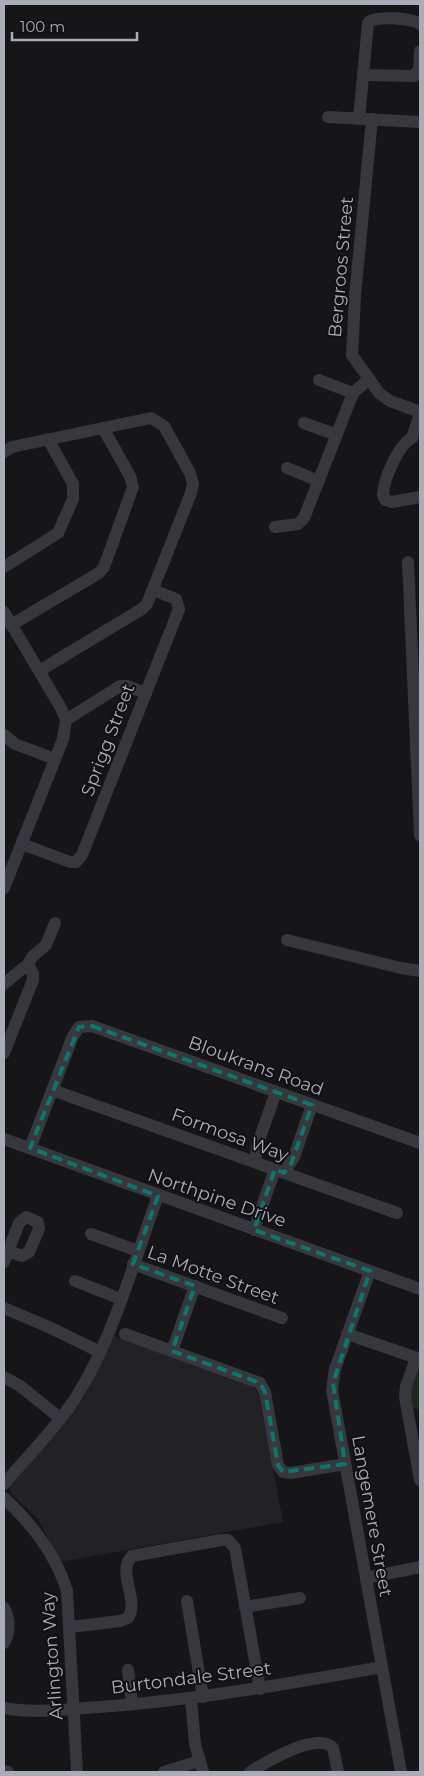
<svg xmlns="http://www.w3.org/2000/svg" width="424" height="1776" font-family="Montserrat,sans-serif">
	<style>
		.built { fill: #222225 }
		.green { fill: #1e261f }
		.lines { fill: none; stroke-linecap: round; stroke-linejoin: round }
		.minor { stroke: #37383d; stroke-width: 12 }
		.marked { fill: none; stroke: #0f766e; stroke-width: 4; stroke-dasharray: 10 6; stroke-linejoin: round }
		.labels { text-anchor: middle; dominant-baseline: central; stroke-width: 4; stroke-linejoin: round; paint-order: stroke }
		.street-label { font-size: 18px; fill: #a8adb8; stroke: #111113 }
	</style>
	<rect width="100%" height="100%" fill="#161618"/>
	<!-- built -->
	<polygon class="built" points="114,1336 252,1385 259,1394 283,1522 60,1562 38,1519 11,1494 10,1486 83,1399"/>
	<!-- green -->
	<polygon class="green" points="420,1364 420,1410 411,1407 409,1395"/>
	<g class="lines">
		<!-- minor -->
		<g class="minor">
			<polyline points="363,75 414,76 419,69 420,51"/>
			<polyline points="328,117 420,122"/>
			<path d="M359 119 368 23C374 15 412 18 420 24"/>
			<polyline points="372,119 355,296 352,355 379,393 390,401 420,412"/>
			<polyline points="319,380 353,393"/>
			<path d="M420 414 412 438C398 445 384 479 383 494L385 500 392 502 420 497"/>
			<polyline points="304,423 337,435"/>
			<polyline points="4,452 12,447 151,418 164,426 190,473 193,484 191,493 147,604 142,609 39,671"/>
			<polyline points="287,468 319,481"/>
			<polyline points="275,527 298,524 304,518 353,393 368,380"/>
			<polyline points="408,562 420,835"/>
			<polyline points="4,567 58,533 73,499 73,484 48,439"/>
			<polyline points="4,612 61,708 66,720 63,739 4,888"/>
			<polyline points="11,625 99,573 104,567 133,487 130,476 103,428"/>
			<polyline points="66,720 120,686 127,686 146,693"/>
			<polyline points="4,735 15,744 55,759"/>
			<polyline points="22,844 70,862 76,862 82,855 179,609 176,599 153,590"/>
			<polyline points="287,940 401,968 420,971"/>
			<polyline points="26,967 33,956 46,945 55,923"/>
			<polyline points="4,984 23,968 30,969 33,973 33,980 4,1053"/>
			<polyline points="52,1090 397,1213"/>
			<polyline points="4,1139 420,1289"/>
			<polyline points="30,1148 73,1036 79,1027 92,1026 420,1143"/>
			<polyline points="255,1162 257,1146 276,1092"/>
			<polyline points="284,1173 294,1157 312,1105"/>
			<polyline points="254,1230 275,1169"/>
			<polyline points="91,1234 138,1251"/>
			<polyline points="4,1262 19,1223 26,1217 38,1222 39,1229 29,1252 22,1256 8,1251"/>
			<polyline points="133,1264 282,1318"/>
			<polyline points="370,1271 335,1369 332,1390 401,1772"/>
			<polyline points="75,1281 121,1299"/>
			<polyline points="4,1308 51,1328 100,1352"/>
			<polyline points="125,1334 260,1383 265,1392 278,1465 283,1472 291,1473 345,1464"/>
			<polyline points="347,1334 420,1359"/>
			<polyline points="172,1351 195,1286"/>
			<polyline points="416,1358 406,1386 405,1397 420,1480"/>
			<polyline points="4,1377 20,1386 60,1418"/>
			<path d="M4 1484C26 1458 51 1433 70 1406 111 1347 133 1263 158 1196"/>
			<path d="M4 1498C31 1523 56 1555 67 1591L77 1772"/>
			<polyline points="366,1578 420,1567"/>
			<polyline points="187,1601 203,1697"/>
			<polyline points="245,1607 300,1598"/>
			<path d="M4 1608C10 1617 10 1634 4 1643"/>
			<path d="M71 1627 120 1621 128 1618C140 1600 116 1572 132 1556L221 1540H228L235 1548 260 1689"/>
			<polyline points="128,1670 132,1704"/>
			<polyline points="191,1699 195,1744 203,1772"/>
			<path d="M4 1708C34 1714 68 1709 99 1707 195 1700 287 1684 382 1667"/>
			<polyline points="4,1771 8,1772"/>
			<polyline points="164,1772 199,1761"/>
			<path d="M250 1772C266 1762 317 1731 333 1748L338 1772"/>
		</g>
	</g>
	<!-- marked area -->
	<path class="marked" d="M92 1026 312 1105 291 1164 284 1173 275 1169 254 1230 370 1271 333 1383 345 1464 283 1472 278 1465 265 1392 260 1383 172 1351 195 1286 133 1264 158 1196 30 1148 79 1027Z"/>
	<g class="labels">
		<!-- street labels -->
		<g class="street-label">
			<text transform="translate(341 267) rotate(-85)">Bergroos Street</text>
			<text transform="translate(108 740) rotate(-69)">Sprigg Street</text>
			<text transform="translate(256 1066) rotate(20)">Bloukrans Road</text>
			<text transform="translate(230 1135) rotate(20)">Formosa Way</text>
			<text transform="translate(217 1198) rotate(19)">Northpine Drive</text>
			<text transform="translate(213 1275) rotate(20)">La Motte Street</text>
			<text transform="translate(372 1516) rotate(80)">Langemere Street</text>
			<text transform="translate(52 1656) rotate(-94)">Arlington Way</text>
			<text transform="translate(191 1678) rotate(-7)">Burtondale Street</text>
		</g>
	</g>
	<!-- border -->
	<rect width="424" height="1776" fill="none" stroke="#a8adb8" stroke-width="10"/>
	<!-- scale -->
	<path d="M12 32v8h125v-8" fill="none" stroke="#a8adb8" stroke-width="2.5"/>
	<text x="20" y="32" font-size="15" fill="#a8adb8" stroke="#111113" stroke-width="4" paint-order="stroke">100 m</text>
</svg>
